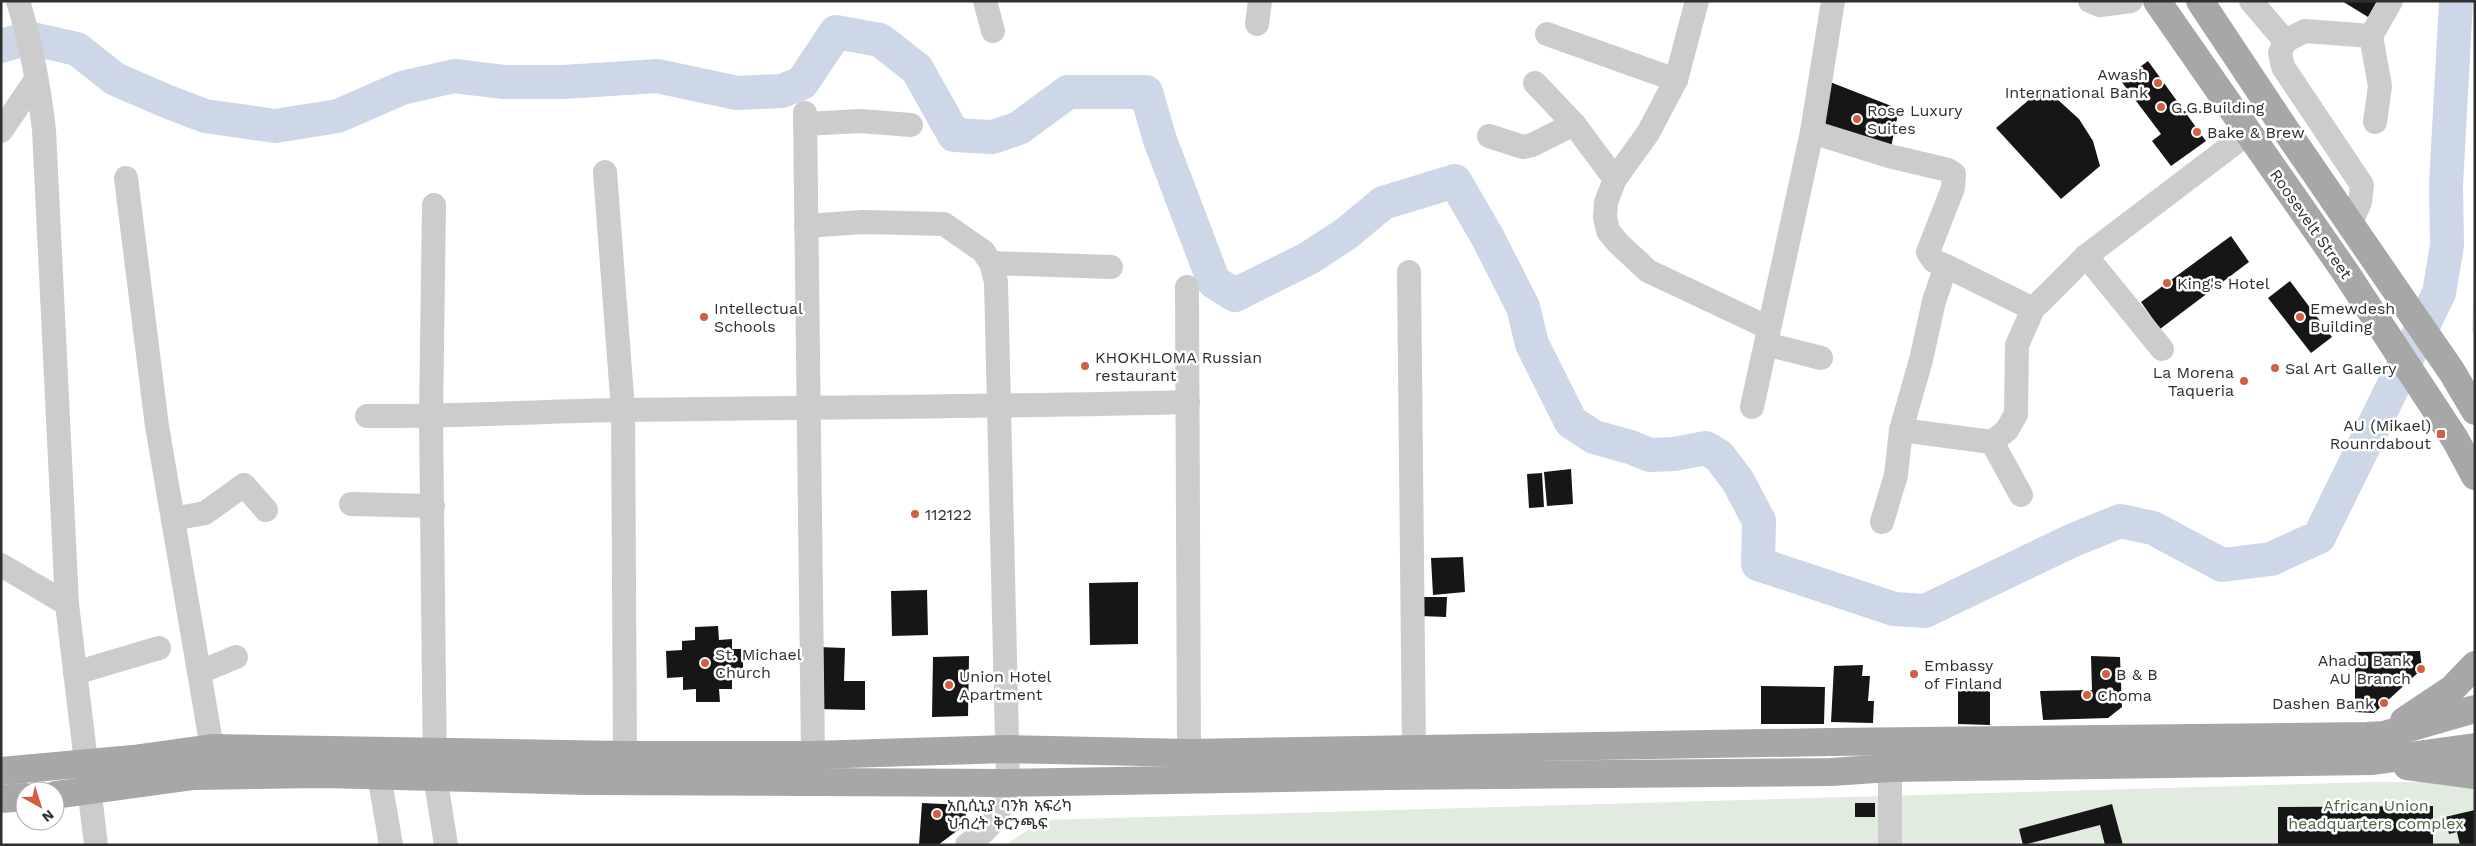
<svg xmlns="http://www.w3.org/2000/svg" width="2476" height="846" font-family="'Work Sans','Noto Sans Ethiopic',sans-serif">
	<style>
		.green { fill: #e2ebdf }
		.lines { fill: none; stroke-linecap: round; stroke-linejoin: round }
		.river { stroke: #cdd7e8; stroke-width: 34 }
		.building { fill: #161616 }
		.minor { stroke: #ccc; stroke-width: 24 }
		.major { stroke: #a7a7a7; stroke-width: 28 }
		.poi-dot { fill: #d25f45; stroke: #fff; stroke-width: 2 }
		.labels { text-anchor: middle; dominant-baseline: central; stroke-width: 5; stroke-linejoin: round; paint-order: stroke }
		.poi-label { font-size: 16px; fill: #2f2f2f; stroke: #fff; text-anchor: start }
		.street-label { font-size: 16px; fill: #2f2f2f; stroke: #fff }
		.park-label { font-size: 16px; fill: #496641; stroke: #fff }
	</style>
	<rect width="100%" height="100%" fill="#fff"/>
	<!-- green -->
	<g class="green">
		<polygon points="2475,230 2475,337 2472,332"/>
		<polygon points="2373,782 2454,782 2475,789 2475,845 1005,845 1043,820"/>
	</g>
	<g class="lines">
		<!-- river -->
		<polyline class="river" points="1,46 28,38 77,49 115,79 166,101 205,116 275,126 338,116 402,88 454,76 504,82 563,82 657,76 737,93 782,91 802,83 836,32 880,40 917,69 954,135 993,137 1019,128 1068,92 1146,92 1160,140 1214,282 1235,295 1309,258 1347,233 1383,203 1455,181 1488,238 1523,307 1532,344 1571,422 1594,437 1630,447 1650,455 1674,454 1706,448 1719,456 1738,481 1759,521 1758,564 1894,609 1925,611 2071,541 2120,521 2153,528 2222,565 2271,559 2319,537 2439,293 2447,245 2446,185 2456,1"/>
	</g>
	<!-- building -->
	<g class="building">
		<polygon points="2342,1 2377,1 2368,17"/>
		<polygon points="2148,61 2206,141 2171,166 2152,141 2161,134 2121,81"/>
		<polygon points="1825,80 1899,109 1890,152 1816,130"/>
		<polygon points="2038,92 2056,98 2079,119 2093,141 2100,166 2061,199 1996,128"/>
		<polygon points="2231,236 2249,262 2160,329 2141,302"/>
		<polygon points="2290,281 2332,337 2311,353 2268,298"/>
		<polygon points="1571,469 1573,504 1547,506 1544,472"/>
		<polygon points="1542,473 1544,507 1529,508 1527,474"/>
		<polygon points="1463,557 1465,592 1433,595 1431,558"/>
		<polygon points="1138,582 1138,644 1090,645 1089,583"/>
		<polygon points="927,590 928,635 892,636 891,591"/>
		<polygon points="1421,597 1447,597 1446,617 1420,616"/>
		<polygon points="718,626 719,640 732,639 732,649 743,649 743,676 732,676 732,689 719,689 720,702 696,702 696,689 683,690 683,677 667,678 666,651 682,650 682,641 695,640 695,627"/>
		<polygon points="818,647 845,648 844,681 865,681 865,710 816,709"/>
		<polygon points="2420,651 2422,669 2374,713 2355,712 2355,652"/>
		<polygon points="969,656 968,716 932,717 933,657"/>
		<polygon points="2091,656 2120,657 2122,707 2108,718 2043,720 2040,691 2092,690"/>
		<polygon points="1863,665 1862,676 1870,676 1868,701 1874,701 1873,723 1831,722 1834,666"/>
		<polygon points="1958,680 1990,692 1990,725 1958,724"/>
		<polygon points="1761,686 1825,687 1824,724 1761,724"/>
		<polygon points="922,803 966,805 966,824 938,845 919,845"/>
		<rect x="1855" y="803" width="20" height="14"/>
		<polygon points="2112,804 2123,845 2105,845 2100,825 2023,845 2019,829"/>
		<polygon points="2433,806 2433,845 2278,845 2278,807"/>
		<polygon points="2475,810 2475,845 2460,845 2457,832 2449,834 2445,817"/>
	</g>
	<g class="lines">
		<!-- minor -->
		<g class="minor">
			<path d="M18 1C31 43 39 87 44 130L67 604 96 845"/>
			<polyline points="985,1 993,31"/>
			<polyline points="1697,1 1676,80 1648,133 1615,179 1606,202 1605,217 1608,231 1618,243 1648,271 1769,328"/>
			<polyline points="2090,1 2100,5 2131,1"/>
			<polyline points="2251,1 2285,41"/>
			<polyline points="1257,24 1260,1"/>
			<polyline points="1547,34 1676,80"/>
			<polyline points="2371,36 2391,1"/>
			<polyline points="1535,83 1574,124"/>
			<polyline points="805,113 813,755"/>
			<polyline points="805,124 860,121 911,125"/>
			<polyline points="1,131 35,81"/>
			<polyline points="1812,132 1889,156 1948,170 1954,174 1953,188 1928,252 1934,261 1946,266 1934,301 1921,360 1901,430 1896,475 1882,522"/>
			<polyline points="1489,136 1523,147 1532,145 1574,124 1615,179"/>
			<polyline points="605,172 623,410 625,755"/>
			<polyline points="126,178 157,426 212,748"/>
			<polyline points="434,205 431,417 435,776 446,845"/>
			<polyline points="2351,223 2360,202 2362,185 2283,67 2280,53 2285,41 2305,31 2371,36 2380,86 2375,122"/>
			<path d="M806 226 863 222 944 224 983 251 991 263 996 282 1008 783C1000 815 994 826 967 845"/>
			<polyline points="2086,256 2162,349"/>
			<polyline points="991,263 1111,267"/>
			<polyline points="1946,266 2033,309"/>
			<polyline points="1409,272 1414,749"/>
			<polyline points="1187,287 1189,753"/>
			<polyline points="1766,344 1821,358"/>
			<polyline points="1752,407 1812,132 1833,1"/>
			<path d="M367 416C453 417 540 411 627 410 814 407 1001 407 1188 402"/>
			<polyline points="1901,430 1992,442"/>
			<polyline points="2021,495 1992,442 2007,430 2016,414 2017,345 2033,309 2086,256 2248,133"/>
			<polyline points="351,504 433,506"/>
			<polyline points="173,519 205,513 244,485 266,510"/>
			<polyline points="1,565 67,604"/>
			<polyline points="200,672 236,657"/>
			<polyline points="75,673 159,648"/>
			<polyline points="379,775 391,845"/>
			<polyline points="1890,845 1890,751"/>
		</g>
		<!-- major -->
		<g class="major">
			<polyline points="2157,1 2344,270 2455,439 2475,476"/>
			<polyline points="2200,1 2289,135 2452,372 2475,411"/>
			<polyline points="2404,721 2452,689 2475,665"/>
			<polyline points="2407,766 2475,775"/>
			<polyline points="1,771 133,759 212,748 625,755 813,755 1008,749 1189,753 1830,742 2367,736 2384,735 2475,709"/>
			<polyline points="55,795 194,776 323,774 586,781 1008,783 1389,776 1831,772 1890,768 2373,761 2475,747"/>
			<polyline points="1,799 25,797"/>
		</g>
	</g>
	<!-- markers -->
	<g class="poi-dot">
		<circle cx="2158" cy="83" r="5"/>
		<circle cx="2161" cy="107" r="5"/>
		<circle cx="1857" cy="119" r="5"/>
		<circle cx="2197" cy="132" r="5"/>
		<circle cx="2167" cy="283" r="5"/>
		<circle cx="704" cy="317" r="5"/>
		<circle cx="2300" cy="317" r="5"/>
		<circle cx="1085" cy="366" r="5"/>
		<circle cx="2275" cy="368" r="5"/>
		<circle cx="2244" cy="381" r="5"/>
		<rect x="2436" y="429" width="10" height="10" rx="2.5"/>
		<circle cx="915" cy="514" r="5"/>
		<circle cx="705" cy="663" r="5"/>
		<circle cx="2421" cy="669" r="5"/>
		<circle cx="1914" cy="674" r="5"/>
		<circle cx="2106" cy="674" r="5"/>
		<circle cx="949" cy="685" r="5"/>
		<circle cx="2087" cy="695" r="5"/>
		<circle cx="2384" cy="703" r="5"/>
		<circle cx="937" cy="814" r="5"/>
	</g>
	<g class="labels">
		<!-- poi labels -->
		<g class="poi-label">
			<text x="2148" y="74" text-anchor="end">Awash<tspan x="2148" dy="18">International Bank</tspan></text>
			<text x="2171" y="107">G.G.Building</text>
			<text x="1867" y="110">Rose Luxury<tspan x="1867" dy="18">Suites</tspan></text>
			<text x="2207" y="132">Bake &amp; Brew</text>
			<text x="2177" y="283">King's Hotel</text>
			<text x="714" y="308">Intellectual<tspan x="714" dy="18">Schools</tspan></text>
			<text x="2310" y="308">Emewdesh<tspan x="2310" dy="18">Building</tspan></text>
			<text x="1095" y="357">KHOKHLOMA Russian<tspan x="1095" dy="18">restaurant</tspan></text>
			<text x="2285" y="368">Sal Art Gallery</text>
			<text x="2234" y="372" text-anchor="end">La Morena<tspan x="2234" dy="18">Taqueria</tspan></text>
			<text x="2431" y="425" text-anchor="end">AU (Mikael)<tspan x="2431" dy="18">Rounrdabout</tspan></text>
			<text x="925" y="514">112122</text>
			<text x="715" y="654">St. Michael<tspan x="715" dy="18">Church</tspan></text>
			<text x="2411" y="660" text-anchor="end">Ahadu Bank<tspan x="2411" dy="18">AU Branch</tspan></text>
			<text x="1924" y="665">Embassy<tspan x="1924" dy="18">of Finland</tspan></text>
			<text x="2116" y="674">B &amp; B</text>
			<text x="959" y="676">Union Hotel<tspan x="959" dy="18">Apartment</tspan></text>
			<text x="2097" y="695">Choma</text>
			<text x="2374" y="703" text-anchor="end">Dashen Bank</text>
			<text x="947" y="805">አቢሲኒያ ባንክ አፍሪካ<tspan x="947" dy="18">ህብረት ቅርንጫፍ</tspan></text>
		</g>
		<!-- street labels -->
		<g class="street-label">
			<text transform="translate(2311 224) rotate(55)">Roosevelt Street</text>
		</g>
		<!-- park labels -->
		<g class="park-label">
			<text x="2376" y="805">African Union<tspan x="2376" dy="18">headquarters complex</tspan></text>
		</g>
	</g>
	<!-- border -->
	<rect width="2476" height="846" fill="none" stroke="#2f2f2f" stroke-width="5"/>
	<!-- north arrow -->
	<g transform="translate(40 806) rotate(141)"><circle r="24" fill="#ffffff" stroke="#acacac"/>
	<path d="M0-4L9 19L0 12L-9 19Z" fill="#d25f45"/>
	<text y="-8" font-size="14" font-weight="bold" text-anchor="middle" fill="#2f2f2f">N</text>
	</g>
</svg>
